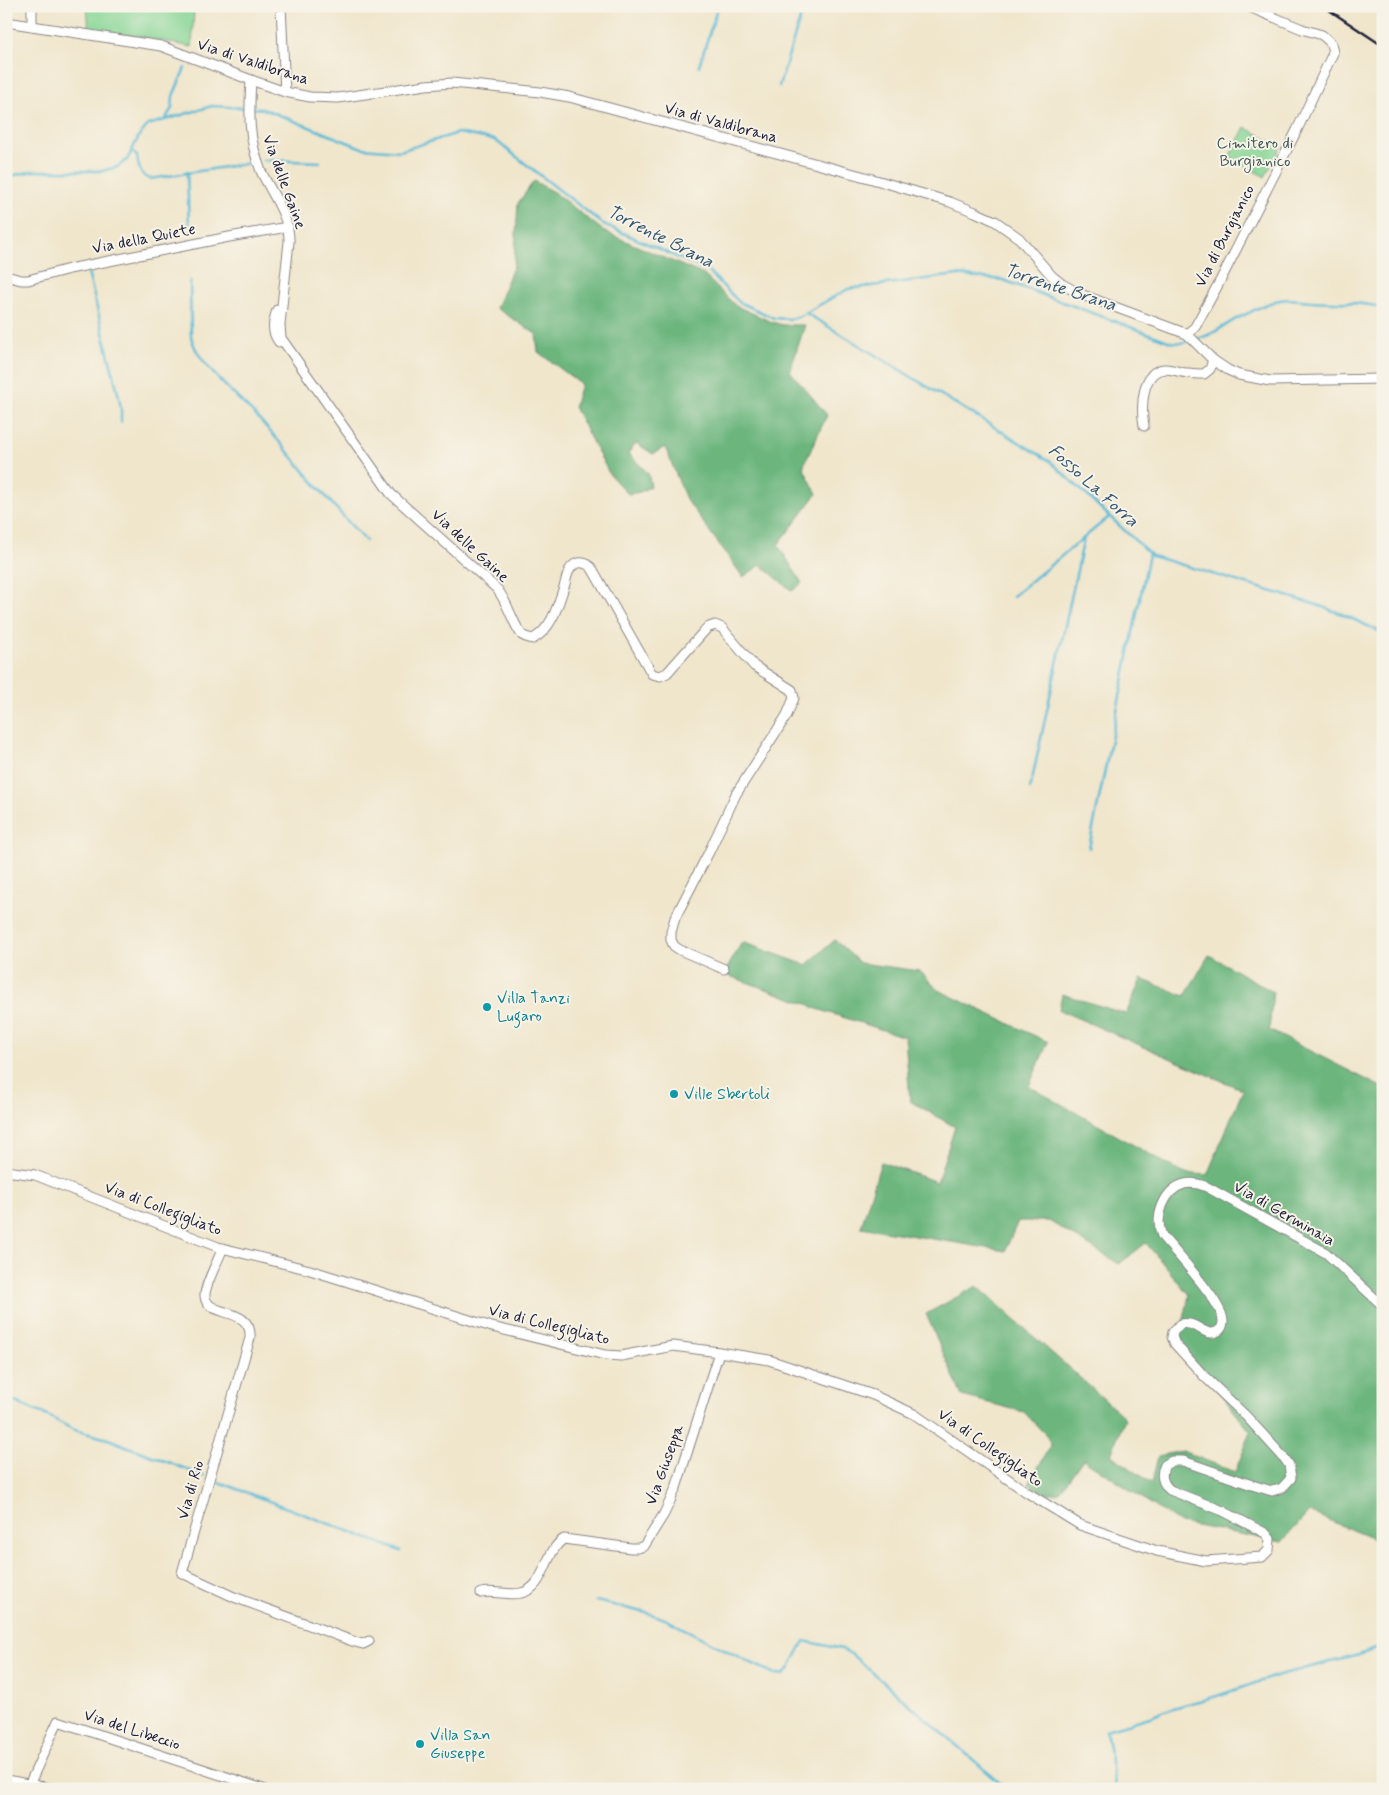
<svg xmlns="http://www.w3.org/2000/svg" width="1389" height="1795" font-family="Mynerve,sans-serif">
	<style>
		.green { fill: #85d594; stroke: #547c68 }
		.forest { fill: #6cb67e; stroke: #476c5c }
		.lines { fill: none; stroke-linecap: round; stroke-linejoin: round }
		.stream { stroke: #59bad7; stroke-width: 2.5 }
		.minor-casing { stroke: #898484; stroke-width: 11 }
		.minor { stroke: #fff; stroke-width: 9 }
		.rail { stroke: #22223b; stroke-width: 2.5 }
		.culture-dot { fill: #0f9aa8; stroke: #f7f3e8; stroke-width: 2 }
		.labels { text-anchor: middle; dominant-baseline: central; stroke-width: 4; stroke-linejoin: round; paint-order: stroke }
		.street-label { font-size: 16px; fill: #22223b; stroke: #f7f3e8 }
		.park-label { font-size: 16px; fill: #405856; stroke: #f7f3e8 }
		.culture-label { font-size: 16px; fill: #0d838f; stroke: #f7f3e8; text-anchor: start }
		.water-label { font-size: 18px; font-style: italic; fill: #355772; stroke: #f7f3e8 }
	</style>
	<rect width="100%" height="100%" fill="#f7f3e8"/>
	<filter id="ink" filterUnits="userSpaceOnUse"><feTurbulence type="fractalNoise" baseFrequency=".02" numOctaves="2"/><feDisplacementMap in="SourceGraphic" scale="10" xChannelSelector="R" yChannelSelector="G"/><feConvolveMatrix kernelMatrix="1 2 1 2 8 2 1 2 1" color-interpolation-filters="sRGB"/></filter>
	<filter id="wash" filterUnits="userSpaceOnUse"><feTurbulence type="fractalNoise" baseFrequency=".0096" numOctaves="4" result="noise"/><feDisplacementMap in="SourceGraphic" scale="20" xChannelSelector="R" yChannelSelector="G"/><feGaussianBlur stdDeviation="1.12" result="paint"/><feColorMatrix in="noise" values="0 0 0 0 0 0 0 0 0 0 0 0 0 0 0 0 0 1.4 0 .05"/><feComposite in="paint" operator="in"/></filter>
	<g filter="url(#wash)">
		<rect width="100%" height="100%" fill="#f0e6cc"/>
		<!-- green -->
		<g class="green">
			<polygon points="87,6 207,6 207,9 194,10 192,47 137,36 89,30"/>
			<polygon points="1245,127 1281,147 1265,177 1229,157"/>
		</g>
		<!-- forest -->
		<g class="forest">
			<polygon points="534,181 555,193 605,232 704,275 736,306 772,322 783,325 805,325 790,371 827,415 803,467 817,494 778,545 802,583 792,591 761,565 743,577 686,499 665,447 653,454 636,443 628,453 648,473 651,486 640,492 628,494 610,475 574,407 581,384 538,352 536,334 496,308 514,265 518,203"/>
			<polygon points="835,940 860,963 920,971 938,990 1048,1042 1029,1086 1183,1173 1207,1175 1243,1090 1059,1010 1062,994 1126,1014 1141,979 1185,996 1209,955 1273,992 1269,1030 1383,1088 1383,1543 1309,1512 1282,1542 1180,1523 1083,1459 1060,1492 1044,1494 1029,1484 1051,1444 1045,1434 1024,1412 962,1396 926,1314 977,1286 1125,1418 1111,1455 1152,1483 1158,1456 1182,1451 1235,1472 1251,1432 1179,1343 1189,1295 1146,1243 1119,1264 1049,1221 1018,1221 1005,1251 861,1227 881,1162 937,1182 955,1127 910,1101 905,1037 814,1008 810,1005 724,974 742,942 806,965"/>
		</g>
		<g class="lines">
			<!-- stream -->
			<g class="stream">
				<polyline points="699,66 718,6"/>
				<polyline points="779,86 804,6"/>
				<polyline points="165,120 172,108 173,96 185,68"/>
				<path d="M132 152 137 156C138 166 140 176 150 179L250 163"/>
				<polyline points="263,160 320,162"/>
				<polyline points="187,172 189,225"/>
				<polyline points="6,177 33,171 102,171 117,167 127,160 139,136 148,125 212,106 264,109 362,148 400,151 458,133 495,140 603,224 708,271 739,302 774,318 790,319 798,317 848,289 957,275 1003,280 1171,342 1181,343 1189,341"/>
				<polyline points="88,272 119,397 121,409 121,422"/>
				<path d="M190 280 191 336C196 363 239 398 258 418 295 458 328 502 366 541"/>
				<polyline points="806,313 1050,461 1152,556 1314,604 1342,614 1383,633"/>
				<path d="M1197 339C1215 335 1228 322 1244 315 1255 310 1268 302 1280 300 1290 298 1300 300 1310 301 1335 303 1359 301 1383 308"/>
				<polyline points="1013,596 1109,517"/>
				<polyline points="1030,789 1084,538"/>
				<polyline points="1089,848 1149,554"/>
				<polyline points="6,1398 48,1416 74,1430 108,1439 204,1476"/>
				<polyline points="216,1481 401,1551"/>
				<polyline points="596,1601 651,1614 665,1619 747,1661 775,1674 783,1675 789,1669 804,1641 842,1649 851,1654 1007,1789"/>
				<polyline points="1115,1786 1106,1730 1150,1717 1173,1708 1217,1696 1279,1675 1359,1655 1383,1646"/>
			</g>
		</g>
	</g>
	<g filter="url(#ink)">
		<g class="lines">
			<!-- minor casing -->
			<g class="minor-casing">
				<g id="minor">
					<polyline points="281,6 285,92"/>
					<polyline points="6,22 161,46 251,80 285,92 310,97 338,98 426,85 452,83 540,92 569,97 869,178 950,202 975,212 995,221 1019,238 1052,276 1062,284 1080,294 1187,334 1213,360 1228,370 1239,375 1270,381 1383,379"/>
					<polyline points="32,26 32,6"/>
					<path d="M251 80C249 115 248 138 261 171 271 193 290 216 289 242L280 324 281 338 391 494 497 589C508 602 513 625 522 635 526 638 529 638 533 639 553 628 558 604 565 584 566 579 567 574 570 569 576 560 587 561 593 570L652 674 660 676 667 673 707 628 715 625 722 628 754 666 792 690 794 698 787 715 736 794 709 852 675 918 671 932V940L674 946 680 950 724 969"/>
					<polyline points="6,276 21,280 28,280 69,269 229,237 288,227"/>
					<path d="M277 310C273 322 271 332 279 342"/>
					<polyline points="1187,334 1195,327 1219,283 1297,130 1333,53 1331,43 1322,35 1302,29 1247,6"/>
					<path d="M1144 426C1141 409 1141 370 1165 369 1173 369 1181 373 1189 373 1194 374 1199 374 1204 374L1210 369 1213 360"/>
					<path d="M6 1171 35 1175 218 1247 310 1270 492 1327 605 1355 621 1356 673 1346 719 1352 769 1360 873 1395 914 1414 1028 1493 1080 1525 1157 1551 1206 1561 1262 1557 1269 1550 1270 1539 1265 1533 1223 1511 1170 1490C1162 1483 1160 1474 1165 1465L1172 1461H1183L1252 1485 1272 1491 1282 1488 1291 1478 1289 1465 1285 1459 1247 1417 1204 1376 1175 1344 1172 1337 1173 1332 1180 1324C1196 1320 1204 1337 1216 1332 1223 1330 1224 1322 1222 1316 1216 1296 1177 1254 1162 1236 1154 1217 1164 1190 1184 1184 1192 1182 1200 1184 1207 1187L1326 1253 1383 1306"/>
					<path d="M223 1248C219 1258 204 1287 205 1296 206 1318 253 1306 250 1338L182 1573 234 1597 355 1642 363 1644 369 1641"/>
					<path d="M481 1593C494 1590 508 1596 521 1593 546 1588 544 1551 564 1539L631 1548H638L644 1546 664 1514 676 1488 719 1352"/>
					<polyline points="6,1780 55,1789"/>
					<polyline points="29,1785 58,1721 263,1789"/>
				</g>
			</g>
			<!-- minor -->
			<use href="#minor" class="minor"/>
			<!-- rail -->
			<polyline class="rail" points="1323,6 1383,46"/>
		</g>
	</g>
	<!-- markers -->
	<g class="culture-dot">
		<circle cx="487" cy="1007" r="5"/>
		<circle cx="674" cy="1094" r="5"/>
		<circle cx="420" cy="1744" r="5"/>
	</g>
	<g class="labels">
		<!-- street labels -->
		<g class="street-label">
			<text transform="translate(253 62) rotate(18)">Via di Valdibrana</text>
			<text transform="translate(721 123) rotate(15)">Via di Valdibrana</text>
			<text transform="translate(284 182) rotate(70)">Via delle Gaine</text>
			<text transform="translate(1225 236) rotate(-63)">Via di Burgianico</text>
			<text transform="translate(144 239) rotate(-11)">Via della Quiete</text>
			<text transform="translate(470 546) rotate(43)">Via delle Gaine</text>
			<text transform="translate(163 1209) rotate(21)">Via di Collegigliato</text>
			<text transform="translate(1284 1214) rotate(30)">Via di Germinaia</text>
			<text transform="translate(549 1325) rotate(14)">Via di Collegigliato</text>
			<text transform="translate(990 1448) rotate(35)">Via di Collegigliato</text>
			<text transform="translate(665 1465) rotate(-70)">Via Giuseppa</text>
			<text transform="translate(191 1490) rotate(-74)">Via di Rio</text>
			<text transform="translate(132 1730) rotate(18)">Via del Libeccio</text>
		</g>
		<!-- park labels -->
		<g class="park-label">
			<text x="1255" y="143">Cimitero di<tspan x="1255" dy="18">Burgianico</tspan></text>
		</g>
		<!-- culture labels -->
		<g class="culture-label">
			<text x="497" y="998">Villa Tanzi<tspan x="497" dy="18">Lugaro</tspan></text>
			<text x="684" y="1094">Ville Sbertoli</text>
			<text x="430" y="1735">Villa San<tspan x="430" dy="18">Giuseppe</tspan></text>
		</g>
		<!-- water labels -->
		<g class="water-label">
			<text transform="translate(660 237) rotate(27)">Torrente Brana</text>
			<text transform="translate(1060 288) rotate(18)">Torrente Brana</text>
			<text transform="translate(1093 486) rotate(42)">Fosso La Forra</text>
		</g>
	</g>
	<!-- margin -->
	<rect width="1389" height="1795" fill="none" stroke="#f7f3e8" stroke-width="25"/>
</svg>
